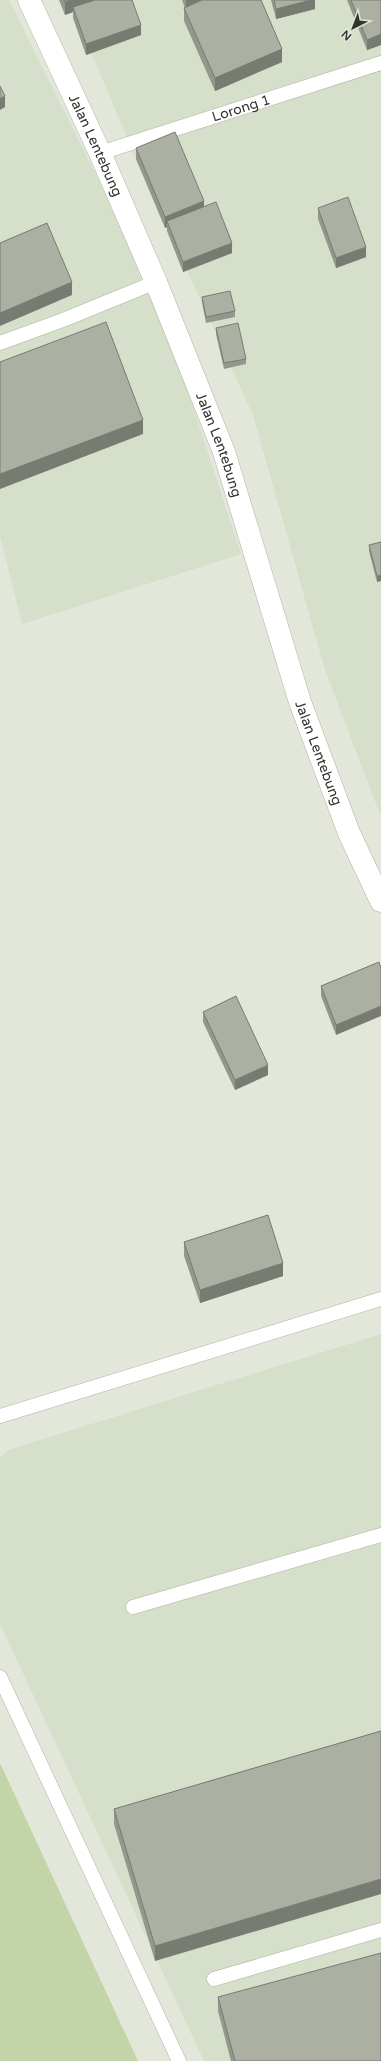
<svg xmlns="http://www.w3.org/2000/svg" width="381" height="2061" font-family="'Varela Round',sans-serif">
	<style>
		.built { fill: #d6dfca }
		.green { fill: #c3d4a8 }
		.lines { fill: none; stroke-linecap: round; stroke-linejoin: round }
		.service-casing { stroke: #adb3a6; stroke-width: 15 }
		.minor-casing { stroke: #adb3a6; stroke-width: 23 }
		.service { stroke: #fff; stroke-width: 14 }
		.minor { stroke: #fff; stroke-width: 22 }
		.wall { fill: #93978c }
		.shaded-wall { fill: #787b72 }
		.building { fill: #abb0a3; stroke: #787b72 }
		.labels { text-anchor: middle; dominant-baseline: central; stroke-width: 4; stroke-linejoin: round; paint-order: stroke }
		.street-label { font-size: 14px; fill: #32342f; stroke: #e2e7da }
	</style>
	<rect width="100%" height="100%" fill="#e2e7da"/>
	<!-- built -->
	<g class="built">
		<polygon points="0,0 9,0 148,280 193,407 241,554 22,624 0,536"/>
		<polygon points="69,0 381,0 381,817 325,670 253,415 136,159"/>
		<polygon points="381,1334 381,2061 204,2061 0,1624 0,1458 8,1450"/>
	</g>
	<!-- green -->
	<polygon class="green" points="0,1763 138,2061 0,2061"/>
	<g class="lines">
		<!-- service casing -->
		<g class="service-casing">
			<g id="service">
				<path id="s1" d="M100 153 381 63"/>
				<polyline points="0,343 63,320 156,282"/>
				<polyline points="0,1416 381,1299"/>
				<polyline points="133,1607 381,1535"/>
				<polyline points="0,1677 179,2061"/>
				<polyline points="214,1979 381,1930"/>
			</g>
		</g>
		<!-- minor casing -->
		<g class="minor-casing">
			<g id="minor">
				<path id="s2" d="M29 0 100 153 156 282 224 452 300 702 349 833 381 901"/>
			</g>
		</g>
		<!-- service -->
		<use href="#service" class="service"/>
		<!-- minor -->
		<use href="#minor" class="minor"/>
	</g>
	<!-- wall -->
	<g class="wall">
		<polygon points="59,0 132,0 141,35 86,55 73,18 73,12 65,15"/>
		<polygon points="182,0 261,0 282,62 215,91 184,21 184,8 185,8"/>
		<polygon points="271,0 315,0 315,9 276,19"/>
		<polygon points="347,0 381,0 381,45 367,50"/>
		<polygon points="136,148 204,207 232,253 183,272 167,231 167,227 165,228 136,159"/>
		<polygon points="318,208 366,257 336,268 318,219"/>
		<polygon points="202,297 235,311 235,317 206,323 202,302"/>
		<polygon points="216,328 246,359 246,364 224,369 216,334"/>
		<polygon points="381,542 377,582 369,551 369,545"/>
		<polygon points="379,962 336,1035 321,996 321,986"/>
		<polygon points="203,1012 268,1075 235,1090 203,1022"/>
		<polygon points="184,1242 283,1276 200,1303 184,1256"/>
		<polygon points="381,1731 155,1961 114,1824 114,1809"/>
		<polygon points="218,1997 381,2061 231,2061 218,2011"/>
	</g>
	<!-- shaded-wall -->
	<g class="shaded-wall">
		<polygon points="70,0 105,0 73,7 73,12 65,15 65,2"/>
		<polygon points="186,0 217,0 186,11"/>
		<polygon points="311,0 315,0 315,9 276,19 276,9"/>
		<polygon points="141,25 141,35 86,55 86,44"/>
		<polygon points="381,34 381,45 367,50 367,40"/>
		<polygon points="282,49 282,62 215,91 215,78"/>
		<polygon points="5,96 5,107 0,110 0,99"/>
		<polygon points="204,201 204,212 167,221 167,227 165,228 165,217"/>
		<polygon points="232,243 232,253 183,272 183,262"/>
		<polygon points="366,247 366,257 336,268 336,258"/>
		<polygon points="72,282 72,295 0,326 0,313"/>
		<polygon points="143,420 143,434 0,489 0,474"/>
		<polygon points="381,575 381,581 377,582 377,576"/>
		<polygon points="381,1006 381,1016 336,1035 336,1025"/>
		<polygon points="268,1065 268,1075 235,1090 235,1080"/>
		<polygon points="283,1263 283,1276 200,1303 200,1290"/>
		<polygon points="381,1879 381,1894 155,1961 155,1946"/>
	</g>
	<!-- building -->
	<g class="building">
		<polygon points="64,0 70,0 65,2"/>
		<polygon points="95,0 132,0 141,25 86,44 73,7"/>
		<polygon points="202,0 261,0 282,49 215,78 184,8"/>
		<polygon points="274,0 311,0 276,9"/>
		<polygon points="351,0 381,0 381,34 367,40"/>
		<polygon points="0,86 5,96 0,99"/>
		<polygon points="175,132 204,201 165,217 136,148"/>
		<polygon points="348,197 366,247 336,258 318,208"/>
		<polygon points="216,202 232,243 183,262 167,221"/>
		<polygon points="47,223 72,282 0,313 0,243"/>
		<polygon points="230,291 235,311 206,317 202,297"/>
		<polygon points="106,322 143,420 0,474 0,362"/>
		<polygon points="238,323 246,359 224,363 216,328"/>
		<polygon points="381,542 381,575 377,576 369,545"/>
		<polygon points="379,962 381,968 381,1006 336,1025 321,986"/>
		<polygon points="236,996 268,1065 235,1080 203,1012"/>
		<polygon points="268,1215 283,1263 200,1290 184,1242"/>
		<polygon points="381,1731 381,1879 155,1946 114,1809"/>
		<polygon points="381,1953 381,2061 235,2061 218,1997"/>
	</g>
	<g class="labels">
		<!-- street labels -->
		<g class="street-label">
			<text stroke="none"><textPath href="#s1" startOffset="148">Lorong 1</textPath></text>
			<text stroke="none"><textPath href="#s2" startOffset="160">Jalan Lentebung</textPath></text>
			<text stroke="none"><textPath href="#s2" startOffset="484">Jalan Lentebung</textPath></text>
			<text stroke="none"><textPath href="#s2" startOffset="808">Jalan Lentebung</textPath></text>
		</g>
	</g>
	<!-- north arrow -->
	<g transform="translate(353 28) rotate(222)" stroke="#e2e7da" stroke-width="3" paint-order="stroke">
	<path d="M0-3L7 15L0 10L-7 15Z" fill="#32342f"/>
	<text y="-6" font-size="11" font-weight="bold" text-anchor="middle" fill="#32342f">N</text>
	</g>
</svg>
